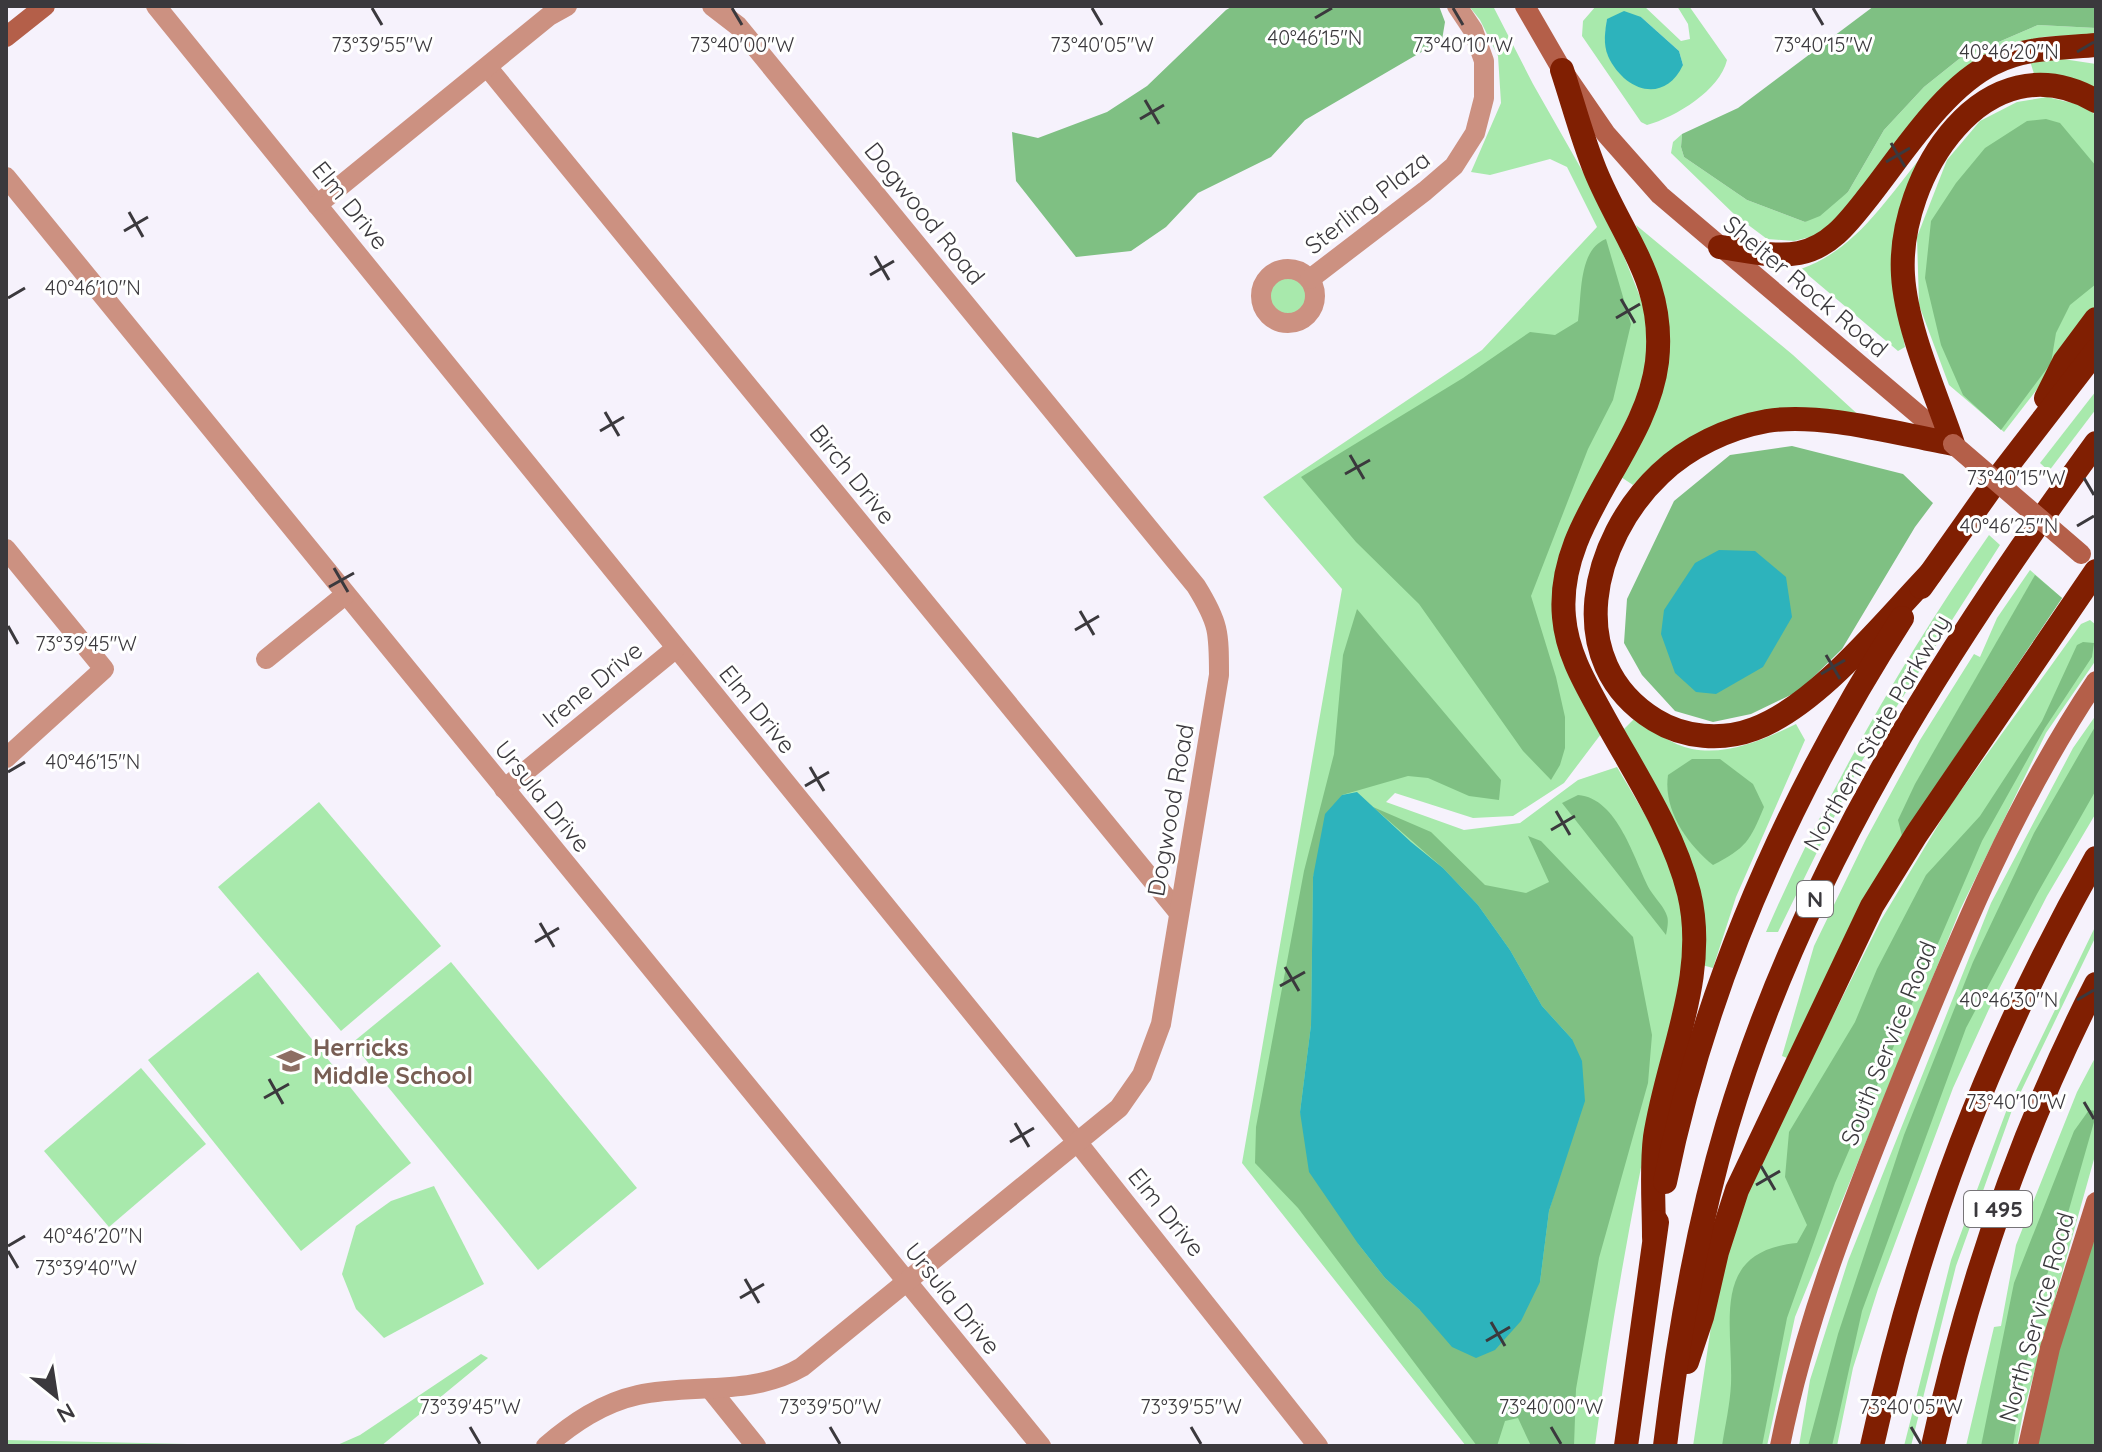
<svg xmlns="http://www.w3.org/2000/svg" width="2102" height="1452" font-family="Quicksand,sans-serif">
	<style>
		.green { fill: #a8e9ac; fill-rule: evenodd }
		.forest { fill: #7fc083 }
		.water { fill: #2db3bc }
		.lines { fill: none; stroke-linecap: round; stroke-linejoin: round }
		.street { stroke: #cc9181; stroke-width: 20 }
		.secondary { stroke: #b45f49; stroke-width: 20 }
		.highway { stroke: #801f02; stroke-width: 24 }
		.secondary-bridge { stroke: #b45f49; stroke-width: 20 }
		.ticks { fill: none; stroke: #3b393d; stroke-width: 3 }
		.labels { text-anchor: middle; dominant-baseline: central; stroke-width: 6; stroke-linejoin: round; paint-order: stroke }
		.shield { fill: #fff; stroke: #767477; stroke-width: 2 }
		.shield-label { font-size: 22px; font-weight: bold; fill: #3b393d }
		.street-label { font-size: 24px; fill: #3b393d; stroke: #fff }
		.education-label { font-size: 24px; font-weight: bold; fill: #785e54; stroke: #fff; text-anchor: start }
		.ticks-label { font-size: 20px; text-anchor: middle; fill: #3b393d; stroke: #fff; stroke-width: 6; stroke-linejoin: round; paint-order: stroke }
	</style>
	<rect width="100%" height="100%" fill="#f6f2fc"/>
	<!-- green -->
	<g class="green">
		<path d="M1469 6H1493L1533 84 1608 216 1644 307 1649 349 1641 390 1559 560 1601 734 1564 783 1513 816 1473 818 1395 793 1386 802 1464 830 1520 823 1578 780 1617 767C1643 812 1677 862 1684 915 1692 985 1664 1050 1651 1117 1629 1226 1609 1336 1595 1446H1466L1242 1163 1342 589 1263 497 1482 350 1597 227 1567 167 1550 159 1490 175 1471 172 1501 103 1498 56 1480 20Z"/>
		<path d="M1596 6H1644L1681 41 1690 39 1688 24 1677 6H1689L1727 60C1720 90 1676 117 1647 125L1641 122 1582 36 1583 21ZM1641 17 1679 51 1683 65 1608 56 1605 37 1607 19Z"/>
		<polygon points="2038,25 2096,28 2096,34 2042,37 1999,52 1848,209 1818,235 1794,241 1767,239 1735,215 1671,153 1673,142 1682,134 1681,147 1684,157 1747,200 1805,222 1848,192 1884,130 1924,87 1959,59"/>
		<polygon points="2063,59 2096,64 2096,92 2036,80 2030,61"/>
		<polygon points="2047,97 2081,105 2096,115 2096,313 2004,432 1949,385 1919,305 1917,237 1947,160 1980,121 2017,102"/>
		<path d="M1923 155 1901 216 1891 271 1905 347 1898 351 1801 269C1857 249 1886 199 1923 155Z"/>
		<polygon points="1636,225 1793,355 1864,420 1685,442 1658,460 1633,485 1618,475 1651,413 1660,291"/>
		<circle cx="1288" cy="296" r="27"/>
		<polygon points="2096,391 2096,409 2049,471 2040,463"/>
		<path d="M1989 535 2000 545 1860 764 1778 932H1766C1827 792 1902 660 1989 535Z"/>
		<polygon points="2030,570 2062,598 1902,836 1787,1058 1782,1056 1814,946 1866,839 1920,740 1974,654 1980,657 1997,618"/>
		<polygon points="2090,620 2096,625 2096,660 2046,733 1960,910 1795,1317 1767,1446 1693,1446 1711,1327 1736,1220 1765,1146 1821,1040 1881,920 1949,807 2081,624"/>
		<polygon points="2096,715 2096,813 2047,896 1989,1009 1953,1088 1878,1289 1853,1368 1837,1446 1799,1446 1810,1380 1848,1261 1991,903 2073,748"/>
		<path d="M1635 718C1652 730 1672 745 1692 749 1728 756 1765 739 1796 724L1805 740 1736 897 1713 968 1702 965V897L1685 851 1621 732Z"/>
		<polygon points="319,802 441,946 341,1031 218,887"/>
		<polygon points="2096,925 2096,936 2012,1110 1956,1266 1911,1446 1904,1446 1951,1260 2007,1109"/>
		<polygon points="451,962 637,1188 538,1270 352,1043"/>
		<polygon points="258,972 411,1163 301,1251 148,1060"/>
		<polygon points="2096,1056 2096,1152 2023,1413 2017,1446 1966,1446 1994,1327 2001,1326 2016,1245 2077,1092"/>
		<polygon points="141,1068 206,1144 109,1227 44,1151"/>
		<polygon points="434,1186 484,1284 384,1338 356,1309 342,1274 356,1226 391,1201"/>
		<polygon points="481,1354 488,1358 381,1446 335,1446 360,1435"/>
		<polygon points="6,1440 282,1446 6,1446"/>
	</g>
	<!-- forest -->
	<g class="forest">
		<polygon points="1233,6 1439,6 1445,22 1442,40 1305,120 1271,157 1198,193 1166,227 1131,251 1076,257 1016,181 1012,132 1038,138 1107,112 1147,86 1226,10"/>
		<polygon points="1874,6 2096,6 2096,28 2038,25 1959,59 1924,87 1884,130 1848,192 1820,216 1805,222 1747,200 1684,157 1681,147 1682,134 1738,108"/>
		<polygon points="2046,119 2060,123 2096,166 2096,284 2070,305 2056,333 2051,363 2001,430 1963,395 1941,345 1925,278 1931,221 1956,183 1985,148 2027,121"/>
		<path d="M1606 239 1631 324 1613 400 1588 449 1531 596 1556 677 1565 717V748L1560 765 1551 780 1523 751 1419 604 1356 542 1301 477 1463 378 1530 332 1555 335 1578 321C1582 295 1578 250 1606 239Z"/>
		<polygon points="1792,446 1903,474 1933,503 1915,527 1842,649 1799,691 1751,714 1713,722 1675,711 1642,675 1624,643 1627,599 1674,501 1730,455"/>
		<polygon points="2035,575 2062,598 1902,836 1898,820 1915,784"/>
		<polygon points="1357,609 1501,780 1499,800 1469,796 1428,778 1408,776 1342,795 1313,877 1311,1025 1300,1112 1359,1245 1385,1278 1420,1310 1540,1282 1549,1211 1562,1167 1572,1039 1542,1006 1510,950 1478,905 1443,868 1373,807 1431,832 1485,885 1526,893 1549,882 1528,836 1541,841 1633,937 1652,1035 1648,1083 1599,1258 1576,1389 1574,1446 1531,1446 1518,1418 1505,1421 1497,1446 1477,1446 1298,1208 1255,1163 1256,1127 1304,871 1334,754 1343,655"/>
		<path d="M2083 642 2094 643 2092 657 2045 728 1982 841 1835 1183 1787 1318 1762 1446H1722C1725 1426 1730 1405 1731 1384 1733 1322 1710 1251 1797 1243L1807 1225 1785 1177 1789 1132 1855 1022 1877 969 1926 875 1980 816 2042 721 2077 645Z"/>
		<polygon points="2096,725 2096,790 2037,894 1966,1028 1862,1311 1832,1446 1808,1446 1838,1334 1904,1135 1973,962 2034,833"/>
		<path d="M1692 759H1720L1753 784 1764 807C1750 841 1746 848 1713 865 1687 844 1663 810 1668 775Z"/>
		<path d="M1578 795C1618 798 1634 860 1650 890 1655 898 1665 908 1667 916 1669 921 1667 930 1666 935L1562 803Z"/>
		<polygon points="2089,1110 2096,1111 2096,1115 2064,1227 2043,1286 2025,1370 2013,1446 1981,1446 2014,1283 2074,1131"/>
		<polygon points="2096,1202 2096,1446 2033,1446"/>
	</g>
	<!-- water -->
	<g class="water">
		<path d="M1624 11 1641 17 1679 51 1683 65C1664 105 1624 91 1608 56 1603 44 1605 31 1607 19Z"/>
		<polygon points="1719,550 1755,551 1786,577 1792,617 1763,667 1716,694 1696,692 1675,673 1661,634 1664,610 1695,563"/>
		<polygon points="1357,792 1411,842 1443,868 1478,905 1510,950 1542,1006 1572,1039 1582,1061 1585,1101 1549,1211 1540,1282 1521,1321 1495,1350 1476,1358 1452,1347 1420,1310 1385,1278 1359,1245 1309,1172 1300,1112 1311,1025 1313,877 1325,814 1342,795"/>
	</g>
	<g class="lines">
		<!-- street -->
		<g class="street">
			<polyline points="156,6 1078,1143 1318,1446"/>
			<polyline points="488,68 1179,913"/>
			<polyline points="6,177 1041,1446"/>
			<polyline points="317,205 549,16 567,6"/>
			<circle cx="1288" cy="296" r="27"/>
			<polyline points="1310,279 1425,191 1454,166 1475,133 1484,98 1484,61 1473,30 1457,6"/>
			<polyline points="6,549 104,669 6,758"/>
			<polyline points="266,659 345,595"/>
			<polyline points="504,789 675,649"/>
			<polyline points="711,1390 756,1446"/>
			<path d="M546 1446C573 1423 602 1403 638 1395 693 1383 751 1397 802 1367L1119 1108 1142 1075 1161 1024 1219 675C1219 632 1219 623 1196 586L738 26 712 6"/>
		</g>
		<!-- secondary -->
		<g class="secondary">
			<polyline points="1525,6 1562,70 1606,134 1660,195 1953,444"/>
			<polyline points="6,37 45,6"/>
			<path d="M1780 1446C1806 1316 1855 1195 1904 1073 1959 937 2014 803 2096 681"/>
			<polyline points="2028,1446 2050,1348 2096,1202"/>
		</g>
		<!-- highway -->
		<g class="highway">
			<path d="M1562 70C1573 103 1582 138 1595 170 1623 239 1666 281 1657 362 1646 452 1555 522 1564 617 1567 653 1585 683 1602 714 1633 771 1673 829 1689 893 1709 976 1667 1057 1655 1137 1651 1169 1654 1205 1654 1237"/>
			<path d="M1720 247C1745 250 1774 258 1799 253 1831 247 1850 220 1869 196 1903 153 1944 87 1994 63 2025 47 2062 48 2096 45"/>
			<polyline points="2046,398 2064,362 2096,319"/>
			<path d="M1930 574C1883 623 1817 706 1754 729 1722 741 1684 738 1655 720 1561 662 1591 539 1660 474 1688 447 1728 428 1767 421 1821 412 1898 434 1953 444 1936 394 1906 327 1903 275 1897 177 1985 37 2096 101"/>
			<polyline points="1921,587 1998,478 2096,351"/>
			<path d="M1665 1182C1706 981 1791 791 1902 618"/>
			<polyline points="1687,1362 1702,1317 1717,1252 1737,1190 1872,906 1916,835 2096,571"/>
			<polyline points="1626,1446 1657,1222"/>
			<path d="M1665 1446C1678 1338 1696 1231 1727 1126 1801 876 1943 652 2096 443"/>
			<path d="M1872 1446C1919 1232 1988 1049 2096 858"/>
			<path d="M1933 1446C1968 1285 2021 1131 2096 984"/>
		</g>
		<!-- secondary-bridge -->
		<polyline class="secondary-bridge" points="1953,444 2081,554"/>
	</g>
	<!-- ticks -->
	<path class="ticks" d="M372 8 382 25M732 8 742 25M1092 8 1102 25M1453 8 1463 25M1813 8 1823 25M1315 18 1332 8M2077 52 2094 42M1145 100 1159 124M1140 119 1164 105M1891 143 1905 167M1886 162 1910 148M129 212 143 237M124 231 148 217M875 256 889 280M870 275 894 261M8 298 25 288M1621 299 1635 323M1616 318 1640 304M605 412 619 436M600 431 624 417M1350 455 1364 479M1345 474 1370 460M2084 478 2094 495M2077 526 2094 516M334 568 348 592M329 587 354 573M1080 611 1094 635M8 626 18 644M1075 630 1099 616M1826 655 1840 679M1821 674 1845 660M810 767 824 791M8 772 25 762M805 786 829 772M1556 811 1570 835M1551 830 1575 816M540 923 554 947M535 942 559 928M1285 967 1299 991M1280 986 1305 972M2077 1000 2094 990M269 1079 283 1104M264 1098 289 1084M2084 1102 2094 1119M1015 1123 1029 1147M1010 1142 1034 1128M1761 1166 1775 1190M1756 1185 1780 1171M8 1246 25 1236M8 1251 18 1268M745 1279 759 1303M740 1298 764 1284M1491 1322 1505 1346M1486 1341 1510 1327M470 1427 480 1444M830 1427 840 1444M1191 1427 1201 1444M1551 1427 1561 1444M1911 1427 1921 1444"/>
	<!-- icons -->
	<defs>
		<g id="school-bare" transform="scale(2.16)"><path d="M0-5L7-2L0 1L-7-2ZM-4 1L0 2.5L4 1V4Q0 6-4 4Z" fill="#8d6e63" stroke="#fff" stroke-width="2.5" paint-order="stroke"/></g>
	</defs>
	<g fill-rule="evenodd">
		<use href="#school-bare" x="291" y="1061"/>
	</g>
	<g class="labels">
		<!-- shield labels -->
		<g class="shield">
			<rect x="1797" y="881" width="36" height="36" rx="6"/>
			<rect x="1964" y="1191" width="68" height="36" rx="6"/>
		</g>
		<g class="shield-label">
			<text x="1815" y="899">N</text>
			<text x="1998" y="1209">I 495</text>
		</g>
		<!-- street labels -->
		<g class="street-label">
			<text transform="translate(1367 202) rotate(-38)">Sterling Plaza</text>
			<text transform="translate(351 205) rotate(51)">Elm Drive</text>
			<text transform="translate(925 213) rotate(51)">Dogwood Road</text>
			<text transform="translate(1806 286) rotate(40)">Shelter Rock Road</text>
			<text transform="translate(853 474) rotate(51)">Birch Drive</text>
			<text transform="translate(592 684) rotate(-39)">Irene Drive</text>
			<text transform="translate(758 709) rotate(51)">Elm Drive</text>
			<text transform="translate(1876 732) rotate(-60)">Northern State Parkway</text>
			<text transform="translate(543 796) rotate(51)">Ursula Drive</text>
			<text transform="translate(1170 810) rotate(-80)">Dogwood Road</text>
			<text transform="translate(1888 1043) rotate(-68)">South Service Road</text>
			<text transform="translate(1167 1212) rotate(51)">Elm Drive</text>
			<text transform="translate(953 1298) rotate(51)">Ursula Drive</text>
			<text transform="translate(2036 1317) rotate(-74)">North Service Road</text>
		</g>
		<!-- education labels -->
		<g class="education-label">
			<text x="313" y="1047">Herricks<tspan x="313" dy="28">Middle School</tspan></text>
		</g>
	</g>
	<g class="ticks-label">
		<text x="1315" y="45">40°46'15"N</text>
		<text x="1823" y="52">73°40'15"W</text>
		<text x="382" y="52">73°39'55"W</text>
		<text x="742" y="52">73°40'00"W</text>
		<text x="1102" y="52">73°40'05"W</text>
		<text x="1463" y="52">73°40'10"W</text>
		<text x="2009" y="59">40°46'20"N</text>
		<text x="93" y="295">40°46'10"N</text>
		<text x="2016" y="485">73°40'15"W</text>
		<text x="2009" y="533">40°46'25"N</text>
		<text x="86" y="651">73°39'45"W</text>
		<text x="93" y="769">40°46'15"N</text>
		<text x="2009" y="1007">40°46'30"N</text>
		<text x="2016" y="1109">73°40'10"W</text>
		<text x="93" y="1243">40°46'20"N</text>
		<text x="86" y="1275">73°39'40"W</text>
		<text x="470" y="1414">73°39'45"W</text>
		<text x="830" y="1414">73°39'50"W</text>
		<text x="1191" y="1414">73°39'55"W</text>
		<text x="1551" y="1414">73°40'00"W</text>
		<text x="1911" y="1414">73°40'05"W</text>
	</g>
	<!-- border -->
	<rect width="2102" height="1452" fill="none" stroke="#3b393d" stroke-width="16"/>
	<!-- north arrow -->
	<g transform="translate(56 1396) rotate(150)" stroke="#ffffff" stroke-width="6" paint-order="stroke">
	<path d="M0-6L14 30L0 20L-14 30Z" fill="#3b393d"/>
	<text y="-12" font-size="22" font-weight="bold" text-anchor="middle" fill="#3b393d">N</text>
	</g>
</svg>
